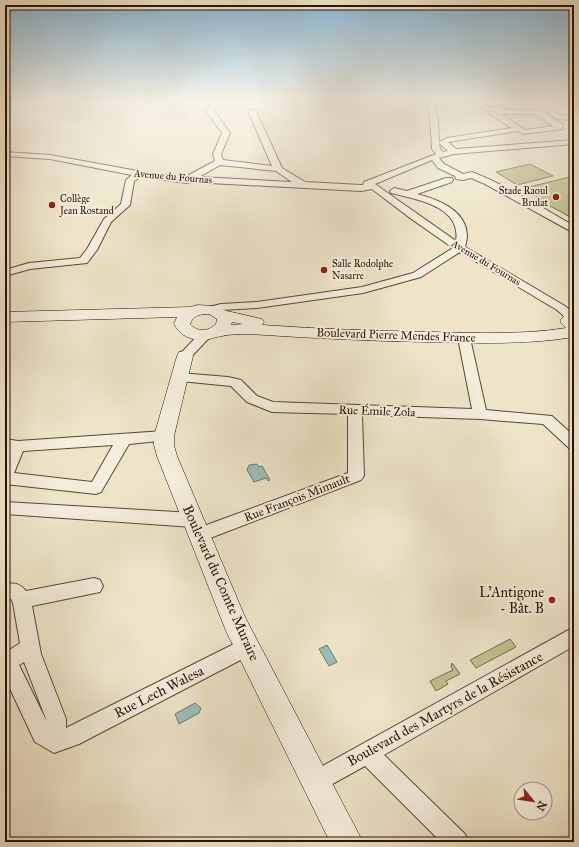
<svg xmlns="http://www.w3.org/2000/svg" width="579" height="847" font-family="'IM FELL Great Primer',serif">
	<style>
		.green { fill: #c1c291; stroke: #766a4a }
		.water { fill: #9abfba; stroke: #6d7a71 }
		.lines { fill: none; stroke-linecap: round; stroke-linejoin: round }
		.street-casing { stroke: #5b4734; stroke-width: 2 }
		.secondary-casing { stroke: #2a1203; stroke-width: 1 }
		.street { fill: #f4eedc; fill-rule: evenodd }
		.secondary { fill: #f4eedc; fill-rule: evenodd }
		.poi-dot { fill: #8f2418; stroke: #f4eedc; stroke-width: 1.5 }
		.labels { text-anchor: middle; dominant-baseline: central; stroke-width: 4; stroke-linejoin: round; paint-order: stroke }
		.far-street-label { font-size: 10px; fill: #2a1203; stroke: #f4eedc }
		.far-poi-label { font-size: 10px; fill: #2a1203; stroke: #f4eedc; text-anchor: start }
		.street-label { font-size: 12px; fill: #2a1203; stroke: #f4eedc }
		.near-street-label { font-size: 14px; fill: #2a1203; stroke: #f4eedc }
		.near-poi-label { font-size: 14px; fill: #2a1203; stroke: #f4eedc; text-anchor: end }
	</style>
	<rect width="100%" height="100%" fill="#eee5c9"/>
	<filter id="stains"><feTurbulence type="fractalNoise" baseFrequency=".005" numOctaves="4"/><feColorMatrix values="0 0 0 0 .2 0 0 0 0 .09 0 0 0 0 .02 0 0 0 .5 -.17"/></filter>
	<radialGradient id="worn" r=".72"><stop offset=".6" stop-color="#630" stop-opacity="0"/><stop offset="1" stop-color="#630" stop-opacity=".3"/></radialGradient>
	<!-- green -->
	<g class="green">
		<polygon points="530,164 553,176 517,185 496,172"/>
		<polygon points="574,176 574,219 550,206 525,188"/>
		<polygon points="510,639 516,647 476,668 470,660"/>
		<polygon points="452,663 460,674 446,681 448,684 436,691 430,681 453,670 451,667"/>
	</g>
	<!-- water -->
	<g class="water">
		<polygon points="257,464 259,467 262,466 270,480 268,481 266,478 254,482 247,470 249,465"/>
		<polygon points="327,645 337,662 329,666 319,649"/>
		<polygon points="195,703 201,708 199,713 179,724 175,714"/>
	</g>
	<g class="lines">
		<!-- street casing -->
		<g class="street-casing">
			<g id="street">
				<path d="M213 101H219L214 111 230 133 221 154 223 160 272 166 248 111 252 109 256 111 282 168 305 182 361 185H363L364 182 436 154 432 149 430 119 426 101H432L438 119 439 142 447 138 512 128 490 114V111L485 110 476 101H496L493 103H485L489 107 505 108 506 110H540L563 125V129L523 134 518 131 448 142 456 149 574 140V144L454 154 439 158 444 164 463 174 472 172 491 180 528 199 574 226V233L485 184 471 178 463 180 456 179 455 176 438 168 432 160 375 184 456 241C462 206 415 199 391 193L390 191 394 188 407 191 446 178H452L453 180 452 182 417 194C437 199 466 210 467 235 467 238 466 243 465 247L565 306 574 313V318H566L557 310 460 252 421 277 363 293 257 308 221 310 209 313 205 312 203 310 205 308 221 304 257 302 362 287 413 273 453 248 410 218 372 189 361 191 191 182 187 183 141 177 134 181 130 205 111 222 97 250 87 263 30 269 5 276V270L29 263 80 258 87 249 104 219 121 204 126 180 132 175 50 159 5 156V152L50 155 154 174 187 176 215 161 213 154 222 133 206 111ZM501 114H535L553 126 525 130ZM439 142 440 144 448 151 443 152 440 149ZM220 165 276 171 292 182 199 177Z"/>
				<polygon points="559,101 566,101 574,108 574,114"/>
				<polygon points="548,107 561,115 574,116 574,120 556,119 546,110 546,108"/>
				<polygon points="205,331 209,332 211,335 209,338 189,359 181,359 179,356 181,353 201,332"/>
				<polygon points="464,334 468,335 470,338 486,410 552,416 574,436 574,449 569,448 543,424 480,419 362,415 364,476 361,480 205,540 199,542 193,540 191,535 193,530 348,473 348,414 272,412 247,402 231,386 180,381 175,380 174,377 175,374 180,373 228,377 241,380 257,396 273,402 472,409 458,338 460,335"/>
				<path d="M164 431 169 432 171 436 169 440 129 444 101 492 96 494 5 484V459L9 450 5 449V439L18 441ZM113 445 92 482 14 473 23 451Z"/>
				<polygon points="5,502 193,513 199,515 201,520 199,525 193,527 5,514"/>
				<path d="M94 578 100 580 103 586 100 592 32 606 41 654 66 719V728L240 641 247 638 254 641 256 647 254 653 79 744 54 753 35 742 5 678V653L20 643 13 603 11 599 5 600V584C15 583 19 583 26 591ZM24 662 46 719V720L19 665Z"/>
				<polygon points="574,627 574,646 384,755 465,834 469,842 441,842 365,766 316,793 308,790 305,782 308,774"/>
			</g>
		</g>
		<!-- secondary casing -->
		<g class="secondary-casing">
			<g id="secondary">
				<path d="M198 305 213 306 227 311 262 319 264 322 262 325C319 329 375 331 432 332 476 333 522 335 566 328L561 323V319L568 312 574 310V337C526 345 477 343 428 342 368 341 309 338 249 334 241 334 230 334 222 336 214 337 207 341 198 340 186 338 180 334 174 324L177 317 5 322V312L190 307ZM209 314 217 319 216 324C208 332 197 332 190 324 193 315 201 314 209 314ZM232 322 243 324 231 325Z"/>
				<polygon points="185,351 191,352 193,356 174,436 174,445 177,456 245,617 363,842 330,842 226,631 157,456 154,445 154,436 177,356 179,352"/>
			</g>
		</g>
		<!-- street -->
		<use href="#street" class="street"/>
		<!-- secondary -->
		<use href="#secondary" class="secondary"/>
	</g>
	<!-- sky -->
	<linearGradient id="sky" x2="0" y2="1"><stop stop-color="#89b8d6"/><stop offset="0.46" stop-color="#f7f3e7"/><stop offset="1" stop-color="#f7f3e7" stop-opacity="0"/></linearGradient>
	<rect width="579" height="219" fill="url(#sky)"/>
	<!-- markers -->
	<g class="poi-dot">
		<circle cx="556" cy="197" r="4"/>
		<circle cx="52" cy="205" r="4"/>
		<circle cx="324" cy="270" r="4"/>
		<circle cx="552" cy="600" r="4"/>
	</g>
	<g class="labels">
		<!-- far-street labels -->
		<g class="far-street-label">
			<text transform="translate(173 177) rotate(5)">Avenue du Fournas</text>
			<text transform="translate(486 263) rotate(31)">Avenue du Fournas</text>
		</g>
		<!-- far-poi labels -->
		<g class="far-poi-label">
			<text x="548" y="191" text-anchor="end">Stade Raoul<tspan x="548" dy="12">Brulat</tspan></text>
			<text x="60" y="199">Collège<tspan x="60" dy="12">Jean Rostand</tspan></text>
			<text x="332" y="264">Salle Rodolphe<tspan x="332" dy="12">Nasarre</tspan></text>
		</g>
		<!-- street labels -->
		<g class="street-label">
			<text transform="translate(396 335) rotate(2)">Boulevard Pierre Mendes France</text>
			<text transform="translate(377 411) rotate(2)">Rue Émile Zola</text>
			<text transform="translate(297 498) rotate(-21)">Rue François Mimault</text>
		</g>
		<!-- near-street labels -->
		<g class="near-street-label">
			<text transform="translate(221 583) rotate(66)">Boulevard du Comte Muraire</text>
			<text transform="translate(159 692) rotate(-27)">Rue Lech Walesa</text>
			<text transform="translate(445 709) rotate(-29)">Boulevard des Martyrs de la Résistance</text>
		</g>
		<!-- near-poi labels -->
		<g class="near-poi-label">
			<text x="544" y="592">L'Antigone<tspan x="544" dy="16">- Bât. B</tspan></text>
		</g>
	</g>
	<!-- margin -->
	<rect width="579" height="847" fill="none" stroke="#eee5c9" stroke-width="20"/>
	<rect x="6" y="6" width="567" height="835" fill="none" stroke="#2a1203" stroke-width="2"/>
	<rect x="10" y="10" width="559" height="827" fill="none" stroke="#2a1203"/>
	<!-- north arrow -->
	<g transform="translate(533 801) rotate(120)"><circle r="19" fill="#f4eedc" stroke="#a39685"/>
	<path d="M0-3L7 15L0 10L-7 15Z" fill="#8f2418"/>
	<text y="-6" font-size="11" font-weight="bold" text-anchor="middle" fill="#2a1203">N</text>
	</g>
	<rect width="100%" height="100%" filter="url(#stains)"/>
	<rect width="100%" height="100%" fill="url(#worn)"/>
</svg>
